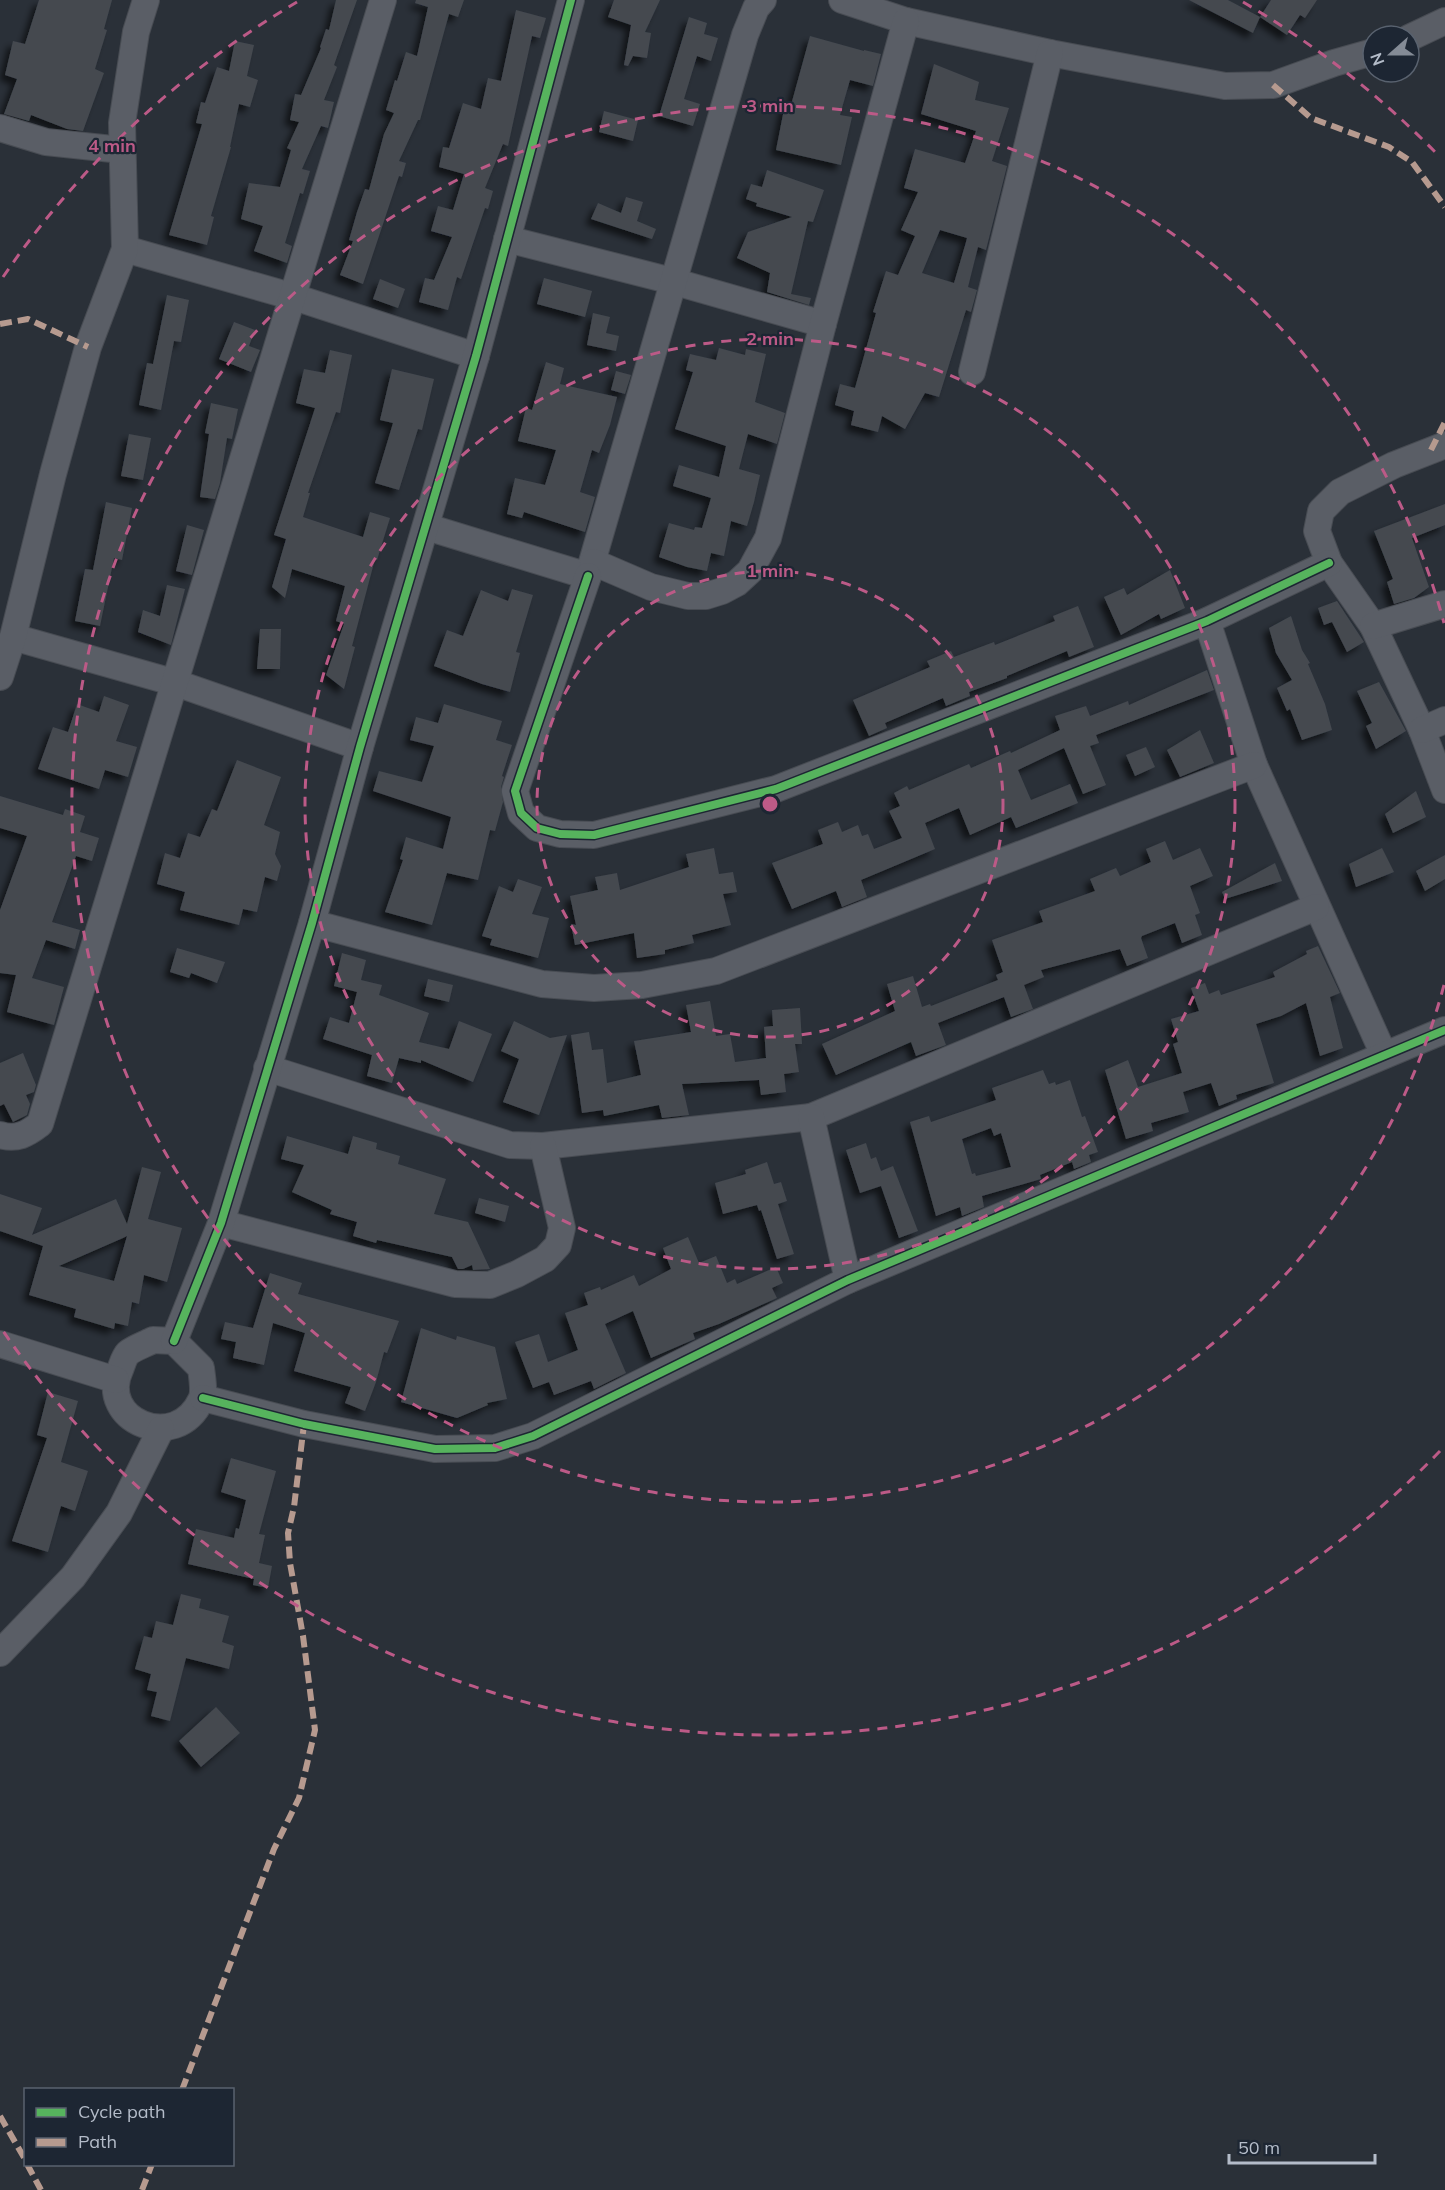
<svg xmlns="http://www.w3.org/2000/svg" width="1445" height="2190" font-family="Mulish,sans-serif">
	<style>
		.building { fill: #444950; fill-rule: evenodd; filter: url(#shadow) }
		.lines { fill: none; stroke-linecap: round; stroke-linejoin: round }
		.minor-casing { stroke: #484c53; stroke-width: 28 }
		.minor { stroke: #5a5e66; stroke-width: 26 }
		.quiet { stroke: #b69a8f; stroke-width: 6; stroke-dasharray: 12 6; stroke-linecap: butt }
		.cycleway-casing { stroke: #1d2633; stroke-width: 11 }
		.cycleway { stroke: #56b35d; stroke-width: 8 }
		.ring { fill: none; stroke: #bc5a87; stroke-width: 3; stroke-dasharray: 10 8 }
		.centre { fill: #bc5a87; stroke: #1d2633; stroke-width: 3 }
		.ring-label { font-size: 18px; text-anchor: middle; font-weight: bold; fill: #bc5a87; stroke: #1d2633; stroke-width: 4.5; stroke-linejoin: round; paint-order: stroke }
	</style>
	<defs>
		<filter id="shadow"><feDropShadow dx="-5.5" dy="5.5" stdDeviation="3" flood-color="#0009"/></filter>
	</defs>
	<rect width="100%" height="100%" fill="#2a3038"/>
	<!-- building -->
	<g class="building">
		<polygon points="39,0 112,0 104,29 107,30 95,69 104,73 83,131 67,129 31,115 29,121 4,114 17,79 5,75 13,41 25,44"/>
		<polygon points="336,0 357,0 334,65 337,67 324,100 334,102 328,128 321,126 302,169 310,171 303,194 300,193 285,243 292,246 287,263 254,251 263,226 241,219 249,183 280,187 291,150 287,148 299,122 290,120 295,94 301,95 321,48 320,47 326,29 329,30"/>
		<polygon points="416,0 464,0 458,17 449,14 420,120 418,120 399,161 406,163 402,177 399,176 363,284 340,275 353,241 349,240 357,212 365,189 369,190 384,134 394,113 386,110 395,80 397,81 406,52 417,56 428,7 415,3"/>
		<polygon points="614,0 660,0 645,32 651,33 647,58 633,56 628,66 624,65 631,25 608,17"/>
		<polygon points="1189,0 1228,0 1260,17 1253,33"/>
		<polygon points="1271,0 1317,0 1305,18 1300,15 1287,35 1260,17"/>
		<polygon points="516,10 546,18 540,38 532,36 508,146 503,144 485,188 493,191 488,209 485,208 461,279 457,277 448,310 419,302 425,278 434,280 452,237 431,231 438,206 453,210 464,174 439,167 443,147 449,148 463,103 481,109 488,78 501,81"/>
		<polygon points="689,17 707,23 704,34 718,38 711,61 697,56 684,99 700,104 693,126 659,116"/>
		<polygon points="810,36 864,51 864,50 881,54 873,86 850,80 840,115 852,117 841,165 776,150 785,104 791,105"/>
		<polygon points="235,41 254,45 247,76 258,80 250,107 239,104 230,147 231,147 211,216 214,217 207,245 169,235 202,124 196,123 201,102 205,103 217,67 229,71"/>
		<path d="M934 64 979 82 975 100 1009 108 992 161 1007 166 986 250 978 247 968 287 977 290 971 312 966 310 939 397 925 393 905 429 882 416 878 432 851 425 854 411 835 405 840 384 855 388 876 313 873 312 886 271 898 275 915 236 901 230 918 192 904 188 915 149 965 163 976 131 921 114ZM940 230 967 238 966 242 970 244 966 242 954 283 922 273Z"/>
		<polygon points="604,111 638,120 633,141 599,132"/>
		<polygon points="767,170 824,190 813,222 808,221 791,294 811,298 809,305 767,292 770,273 737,258 748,232 792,217 756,206 757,203 746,199 751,184 762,187"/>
		<polygon points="626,197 643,202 637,221 656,229 652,239 591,219 598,203 621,213"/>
		<polygon points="544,278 592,291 585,317 537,304"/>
		<polygon points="380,279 405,289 398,308 373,299"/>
		<polygon points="167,295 189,300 181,342 174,341 161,410 139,405 147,363 153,364"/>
		<polygon points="593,313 610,317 606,333 619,336 616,351 587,345"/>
		<polygon points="234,322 255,330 249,346 260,350 251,372 219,359"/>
		<polygon points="719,348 745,355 746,349 766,354 755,402 785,413 777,444 748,434 739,469 760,475 754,502 747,526 731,521 724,556 711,553 707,571 687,567 659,557 669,523 694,530 695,527 702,528 711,498 673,486 679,465 719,477 726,446 675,429 693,372 686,370 690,354 716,360"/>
		<polygon points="330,350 352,355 340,413 336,412 308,493 310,493 303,517 363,537 370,512 390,518 377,560 375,559 352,646 355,647 344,689 326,675 344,624 336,621 345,586 292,569 285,598 272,587 286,539 274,535 315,408 296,403 304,369 325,373"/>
		<polygon points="546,362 564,368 560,384 617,397 610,425 599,453 592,450 580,492 595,497 585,532 524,512 522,518 507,514 515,478 545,485 556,450 518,441 526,408 532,410"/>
		<polygon points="392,369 434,379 422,430 418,429 399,490 375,483 393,423 380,420"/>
		<polygon points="616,371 631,375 625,394 611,390"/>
		<polygon points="211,403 238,409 232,439 227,438 220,483 215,499 200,497 209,434 205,433"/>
		<polygon points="129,434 151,438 143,480 121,476"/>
		<polygon points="106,502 132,508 122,560 114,558 100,626 75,621 85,569 93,570"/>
		<polygon points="1445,504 1445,525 1412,538 1429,587 1414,598 1394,604 1387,582 1393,579 1374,531"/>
		<polygon points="187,525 204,530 192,575 176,571"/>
		<polygon points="1170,570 1185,608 1161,619 1159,614 1121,635 1104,597 1124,588 1127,595"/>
		<polygon points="167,585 185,589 171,645 138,632 143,610 160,616"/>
		<polygon points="512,589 533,595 516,652 520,653 510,692 482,684 434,666 447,630 463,636 481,590 508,601"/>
		<polygon points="1337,601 1364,642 1347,652 1332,622 1324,625 1318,608"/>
		<polygon points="1078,606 1094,647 1069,657 1067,651 1007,676 1007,678 969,692 970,696 946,706 943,698 885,723 887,728 869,736 853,700 930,667 927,661 951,651 954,657 994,642 995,645 1055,621 1053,616"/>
		<polygon points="1291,616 1302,650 1310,663 1308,664 1325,704 1332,730 1302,740 1290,709 1287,711 1277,688 1292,680 1276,653 1269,628"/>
		<polygon points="260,629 281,629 280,669 257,669"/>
		<polygon points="1207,670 1214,690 1096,735 1099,743 1090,746 1106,785 1083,794 1064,748 1018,770 1031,800 1070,784 1078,803 1016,828 1011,817 970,835 959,808 925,823 935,849 861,880 867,897 842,907 836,891 792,909 772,863 823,844 818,830 838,822 842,832 858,825 862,836 868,834 874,849 902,838 889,811 900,806 894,793 907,786 909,790 969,764 971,768 1010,751 1011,753 1060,730 1055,716 1086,706 1090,716 1128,701 1129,705"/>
		<polygon points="1379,682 1406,731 1376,749 1366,726 1372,723 1357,691"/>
		<polygon points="104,696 129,705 116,741 137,747 128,777 105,770 99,789 38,769 53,727 68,732 77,704 99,712"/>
		<polygon points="444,704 502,721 496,740 512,745 502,776 504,777 501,787 503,802 495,831 490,830 478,880 447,873 432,925 385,912 403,860 400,859 406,837 443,849 451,817 373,791 379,771 422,782 434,746 410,740 416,717 438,723"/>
		<polygon points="1200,730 1214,763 1180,777 1167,750"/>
		<polygon points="1146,747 1155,767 1135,776 1126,755"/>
		<polygon points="237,760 281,777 264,825 280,832 275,854 281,866 277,881 265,877 257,912 243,909 239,925 180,910 185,892 157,884 165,853 180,858 188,833 200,837 212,809 217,811"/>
		<polygon points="1416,791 1426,817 1393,833 1385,814"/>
		<polygon points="0,796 63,815 65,809 85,816 80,832 99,838 92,861 76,856 52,922 80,930 75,949 46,940 32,978 64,987 54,1025 7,1012 16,975 0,973 0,910 27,836 0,828"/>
		<polygon points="1165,841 1173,860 1200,848 1213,876 1190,886 1200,913 1195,915 1202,935 1182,943 1175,923 1142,936 1141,938 1148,958 1127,966 1120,949 1041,970 1044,977 1024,985 1033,1009 1011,1017 1004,997 938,1023 946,1045 916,1056 911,1042 836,1075 822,1044 895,1011 887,984 913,976 922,1007 930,1004 931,1006 998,980 996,975 1003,972 992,940 1043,922 1039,911 1095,891 1090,879 1116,868 1120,876 1151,862 1146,849"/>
		<polygon points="714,848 719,874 733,872 737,892 723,894 731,925 692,935 694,943 665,950 665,954 637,958 634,933 575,945 571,924 576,925 570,896 598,890 595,877 617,873 620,890 689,867 686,854"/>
		<polygon points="1382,848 1394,872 1356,887 1349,864"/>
		<polygon points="1445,855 1445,879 1425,891 1416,871"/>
		<polygon points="1275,863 1282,881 1225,899 1222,892"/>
		<polygon points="518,879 542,887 532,914 549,918 538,958 490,945 492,939 482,936 499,886 513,892"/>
		<polygon points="1318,946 1340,993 1330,997 1343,1048 1320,1056 1306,1003 1281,1016 1256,1024 1274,1083 1236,1095 1237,1099 1219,1106 1211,1083 1183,1092 1189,1112 1151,1123 1153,1131 1126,1139 1105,1070 1128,1060 1138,1087 1182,1073 1173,1044 1178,1042 1171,1019 1199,1011 1191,988 1205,983 1209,994 1219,990 1221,995 1275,977 1273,972 1307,954 1306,951"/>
		<polygon points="177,948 225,962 217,983 191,973 189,978 170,972"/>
		<polygon points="342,953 366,960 361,980 382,985 379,995 429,1013 419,1042 449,1049 459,1021 492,1034 473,1082 421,1060 421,1063 399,1058 392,1083 367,1076 372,1055 323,1039 330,1017 349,1023 357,992 334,986"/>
		<polygon points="428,979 453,985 449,1002 424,996"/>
		<polygon points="710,1001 716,1036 730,1034 735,1062 766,1058 764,1027 773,1026 772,1010 800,1008 802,1044 795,1044 799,1072 784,1074 786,1092 761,1095 759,1080 682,1084 689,1115 662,1118 659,1105 604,1116 603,1110 582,1113 571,1035 589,1032 592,1050 603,1049 607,1083 641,1075 634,1041 691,1032 686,1005"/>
		<polygon points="514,1021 550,1038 567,1035 539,1115 503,1102 519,1059 501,1051"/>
		<polygon points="23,1053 36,1085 34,1092 26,1095 30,1104 27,1115 13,1122 4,1104 0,1106 0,1063"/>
		<path d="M1043 1070 1049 1084 1055 1082 1056 1085 1070 1080 1082 1117 1085 1116 1098 1152 1089 1155 1091 1162 1074 1169 1072 1162 1040 1175 1041 1179 982 1196 984 1207 962 1216 960 1207 936 1216 910 1122 929 1116 931 1122 996 1100 992 1088ZM991 1128 994 1136 1001 1133 1011 1167 976 1176 975 1173 972 1174 962 1139Z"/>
		<polygon points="287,1136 348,1154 353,1136 377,1143 376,1149 400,1156 398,1164 446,1179 434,1214 468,1222 490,1269 473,1270 472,1265 463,1269 458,1269 452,1257 377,1240 376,1243 353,1236 357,1222 330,1214 332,1210 292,1192 304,1165 281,1159"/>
		<polygon points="866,1143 871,1159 876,1157 881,1171 893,1166 918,1231 899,1238 881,1186 860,1193 846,1150"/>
		<polygon points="767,1162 774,1184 781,1182 787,1201 778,1204 794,1254 777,1259 761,1210 759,1211 757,1205 723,1214 715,1183 746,1174 745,1170"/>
		<path d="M142 1167 161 1172 148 1219 182 1228 167 1282 144 1275 139 1304 132 1302 128 1326 115 1323 114 1329 74 1317 76 1309 29 1295 43 1246 0 1231V1194L42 1208 32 1235 116 1199 127 1224ZM127 1236 114 1281 59 1266 123 1238Z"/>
		<polygon points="479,1198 509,1206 505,1222 475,1213"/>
		<polygon points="688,1237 699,1263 716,1256 727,1283 735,1279 737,1284 776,1267 783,1283 772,1288 777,1298 719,1324 693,1333 695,1339 651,1358 633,1311 605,1324 626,1373 594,1389 591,1381 554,1395 549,1382 533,1388 515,1342 539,1334 548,1362 578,1350 565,1313 588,1305 584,1293 600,1287 601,1290 634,1275 639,1286 671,1269 663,1248"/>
		<polygon points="270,1273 302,1283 298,1294 399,1321 387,1353 384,1352 376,1382 365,1411 345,1403 351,1387 294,1371 305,1333 273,1323 264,1365 233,1358 236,1342 221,1339 225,1322 253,1328"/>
		<polygon points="421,1328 456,1340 457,1336 495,1347 507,1399 487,1403 488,1405 457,1418 401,1402"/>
		<polygon points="48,1392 78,1401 61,1462 88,1471 75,1511 61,1506 48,1552 12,1541 47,1438 37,1435"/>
		<polygon points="231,1458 276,1471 259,1534 265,1535 259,1563 272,1566 268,1588 253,1585 254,1579 188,1564 196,1529 234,1538 236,1528 239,1529 246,1500 221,1492"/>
		<polygon points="181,1594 201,1599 199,1608 229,1616 222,1642 234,1646 229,1669 186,1658 170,1721 151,1716 157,1692 147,1690 151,1674 135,1669 144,1636 152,1638 156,1621 173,1625"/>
		<polygon points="216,1707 240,1733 201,1767 179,1741"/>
	</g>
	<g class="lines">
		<!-- minor casing -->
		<g class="minor-casing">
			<g id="minor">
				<polyline points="842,0 906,21 1050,53 1225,86 1273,85 1334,63 1373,52"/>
				<polyline points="1409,38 1445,21"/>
				<polyline points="0,128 46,142 122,150"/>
				<polyline points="507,239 672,281 823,324"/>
				<polyline points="125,249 294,297 476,356"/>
				<polyline points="972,372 1050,53"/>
				<polyline points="1445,445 1394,465 1340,492 1321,511 1317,531 1329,563 1373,626 1422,730 1445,790"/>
				<polyline points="427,527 588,576 745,35 756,8 763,0"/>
				<polyline points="593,562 651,587 688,596 706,596 722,591 737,583 750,571 768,538 823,324 906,21"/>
				<polyline points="588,576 515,791 521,813 537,828 560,834 594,835 776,789 1207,621 1329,563"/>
				<polyline points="1207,621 1254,765 1384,1055"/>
				<polyline points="1373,626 1445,604"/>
				<polyline points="13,637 176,683 360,747"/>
				<polyline points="0,677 13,637 53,474 88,347 125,249 122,123 136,32 146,0"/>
				<polyline points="1422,730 1445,720"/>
				<polyline points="312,923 542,984 594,988 642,985 716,971 1254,765"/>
				<polyline points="267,1068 510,1145 543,1146 811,1117 1316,907"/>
				<polyline points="811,1117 848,1280"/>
				<path d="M0 1135C17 1140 27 1134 40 1124L383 0"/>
				<polyline points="221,1223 455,1284 490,1285 517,1274 545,1259 558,1245 562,1228 543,1146"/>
				<path d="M153 1340 174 1341 201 1368C202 1377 205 1392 201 1400 176 1454 97 1420 120 1370 122 1365 124 1357 128 1353 134 1348 146 1344 153 1340Z"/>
				<polyline points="174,1341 221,1223 312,923 360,747 476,356 571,0"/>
				<polyline points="0,1344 116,1380"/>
				<polyline points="203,1398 304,1424 435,1449 495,1448 533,1436 848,1280 1445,1030"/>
				<polyline points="0,1653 73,1577 119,1513 161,1429"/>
			</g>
		</g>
		<!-- minor -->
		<use href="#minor" class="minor"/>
		<!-- quiet -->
		<g class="quiet">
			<polyline points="1273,85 1311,118 1389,147 1412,162 1445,207"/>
			<polyline points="0,324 28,319 88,347"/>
			<polyline points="1431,450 1445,422"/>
			<polyline points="182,2090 274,1849 299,1798 315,1730 303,1636 290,1563 288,1533 294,1507 304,1424"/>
			<polyline points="0,2116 26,2161"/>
			<polyline points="27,2164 41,2190"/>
			<polyline points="142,2190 152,2164"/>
		</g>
		<!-- cycleway casing -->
		<g class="cycleway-casing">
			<g id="cycleway">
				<polyline points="588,576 515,791 521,813 537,828 560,834 594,835 776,789 1207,621 1329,563"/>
				<polyline points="174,1341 221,1223 312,923 360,747 476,356 571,0"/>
				<polyline points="203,1398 304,1424 435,1449 495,1448 533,1436 848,1280 1445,1030"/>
			</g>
		</g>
		<!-- cycleway -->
		<use href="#cycleway" class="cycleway"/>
	</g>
	<!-- distance rings -->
	<g class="ring">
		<circle cx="770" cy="804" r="233"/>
		<circle cx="770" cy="804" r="465"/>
		<path d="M1444 985A698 698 0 1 1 1444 623"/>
		<path d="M1440 1451A931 931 0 0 1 3 1331M3 277A931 931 0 0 1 297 2M1243 2A931 931 0 0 1 1440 157"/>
	</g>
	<circle cx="770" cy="804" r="9" class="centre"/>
	<g class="ring-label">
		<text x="770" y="112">3 min</text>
		<text x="112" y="152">4 min</text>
		<text x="770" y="345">2 min</text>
		<text x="770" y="577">1 min</text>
	</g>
	<!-- legend -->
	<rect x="24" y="2088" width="210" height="78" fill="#1d2633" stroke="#59626f" stroke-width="1.5"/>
	<rect x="36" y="2108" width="30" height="9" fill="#56b35d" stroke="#59626f" stroke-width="1.5"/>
	<text x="78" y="2118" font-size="18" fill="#b4bcc9">Cycle path</text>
	<rect x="36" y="2138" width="30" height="9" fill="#b69a8f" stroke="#59626f" stroke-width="1.5"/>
	<text x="78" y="2148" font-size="18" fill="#b4bcc9">Path</text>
	<!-- north arrow -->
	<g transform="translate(1391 54) rotate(249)"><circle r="28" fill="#1d2633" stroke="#59626f" stroke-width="1.5"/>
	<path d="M0-4.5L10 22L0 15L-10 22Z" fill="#848b96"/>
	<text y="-9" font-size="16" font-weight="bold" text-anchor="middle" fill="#b4bcc9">N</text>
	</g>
	<!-- scale -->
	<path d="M1229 2154v9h146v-9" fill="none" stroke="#b4bcc9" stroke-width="3"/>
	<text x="1238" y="2154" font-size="18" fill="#b4bcc9" stroke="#1d2633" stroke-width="4.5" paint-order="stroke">50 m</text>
</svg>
